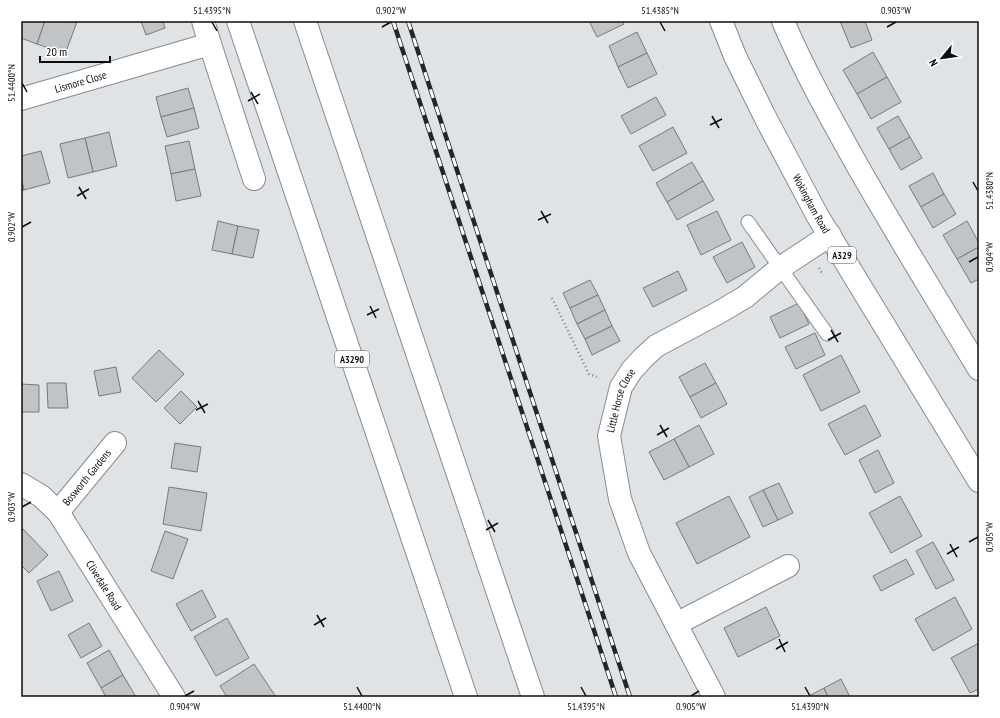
<svg xmlns="http://www.w3.org/2000/svg" width="1000" height="718" font-family="'PT Sans Narrow',sans-serif">
	<style>
		.building { fill: #c0c4c7; stroke: #777a7d }
		.lines { fill: none; stroke-linecap: round; stroke-linejoin: round }
		.lane-casing { stroke: #878a8e; stroke-width: 15 }
		.street-casing { stroke: #878a8e; stroke-width: 24 }
		.primary-casing { stroke: #878a8e; stroke-width: 24 }
		.path { stroke: #7e8183; stroke-width: 2.5; stroke-dasharray: 1 3; stroke-linecap: butt }
		.lane { stroke: #fff; stroke-width: 13 }
		.street { stroke: #fff; stroke-width: 22 }
		.primary { stroke: #fff; stroke-width: 22 }
		.rail-casing { stroke: #232526; stroke-width: 4.5 }
		.rail { stroke: #fff; stroke-width: 3; stroke-dasharray: 9; stroke-linecap: butt }
		.ticks { fill: none; stroke: #0b0c0d; stroke-width: 1.5 }
		.labels { text-anchor: middle; dominant-baseline: central; stroke-width: 3; stroke-linejoin: round; paint-order: stroke }
		.shield { fill: #fff; stroke: #545556; stroke-width: 1 }
		.shield-label { font-size: 10px; font-weight: bold; fill: #0b0c0d }
		.street-label { font-size: 11px; fill: #0b0c0d; stroke: #fff }
		.neatline { fill: none; stroke: #0b0c0d; stroke-width: 1.5 }
		.ticks-label { font-size: 10px; text-anchor: middle; fill: #0b0c0d }
	</style>
	<rect width="100%" height="100%" fill="#dfe3e6"/>
	<!-- building -->
	<g class="building">
		<polygon points="21,21 45,21 37,44 21,38"/>
		<polygon points="45,21 77,22 65,54 37,44"/>
		<polygon points="141,21 163,21 165,28 146,35"/>
		<polygon points="589,21 622,21 624,24 597,37"/>
		<polygon points="840,21 865,21 872,40 851,48"/>
		<polygon points="637,32 647,53 618,67 609,46"/>
		<polygon points="873,52 887,77 857,94 843,70"/>
		<polygon points="647,53 657,74 628,88 618,67"/>
		<polygon points="887,77 901,102 871,119 857,94"/>
		<polygon points="188,88 194,108 161,117 156,97"/>
		<polygon points="656,97 666,115 631,134 621,116"/>
		<polygon points="194,108 199,128 167,137 161,117"/>
		<polygon points="898,116 910,137 889,149 877,128"/>
		<polygon points="673,127 687,153 653,171 639,146"/>
		<polygon points="109,132 117,166 93,172 85,138"/>
		<polygon points="910,137 922,158 901,170 889,149"/>
		<polygon points="85,138 93,172 68,178 60,144"/>
		<polygon points="189,141 195,169 171,174 165,146"/>
		<polygon points="41,151 50,183 24,190 21,178 21,156"/>
		<polygon points="692,162 703,181 667,202 656,183"/>
		<polygon points="195,169 201,196 176,201 171,174"/>
		<polygon points="933,173 944,194 921,207 909,186"/>
		<polygon points="21,178 24,190 21,191"/>
		<polygon points="703,181 714,200 677,220 667,202"/>
		<polygon points="944,194 956,214 933,228 921,207"/>
		<polygon points="717,211 731,240 701,255 687,225"/>
		<polygon points="218,221 238,226 232,254 212,250"/>
		<polygon points="967,221 979,243 979,247 957,259 943,235"/>
		<polygon points="238,226 259,230 253,258 232,254"/>
		<polygon points="742,242 755,267 727,283 713,257"/>
		<polygon points="979,247 979,279 971,283 957,259"/>
		<polygon points="678,271 687,290 653,307 643,288"/>
		<polygon points="590,280 598,295 570,308 563,293"/>
		<polygon points="598,295 605,310 577,324 570,308"/>
		<polygon points="799,303 809,324 780,338 770,317"/>
		<polygon points="605,310 612,326 585,339 577,324"/>
		<polygon points="612,326 620,341 592,355 585,339"/>
		<polygon points="815,333 825,355 796,369 785,347"/>
		<polygon points="159,350 184,374 156,402 132,378"/>
		<polygon points="841,355 860,392 821,411 803,375"/>
		<polygon points="705,363 716,383 690,397 679,377"/>
		<polygon points="116,367 121,392 99,396 94,371"/>
		<polygon points="47,383 66,383 68,408 48,408"/>
		<polygon points="716,383 727,404 701,418 690,397"/>
		<polygon points="21,384 39,385 39,412 21,412"/>
		<polygon points="181,391 197,407 180,424 164,408"/>
		<polygon points="865,405 881,436 845,455 828,424"/>
		<polygon points="699,425 714,454 689,467 674,439"/>
		<polygon points="674,439 689,467 664,480 649,452"/>
		<polygon points="175,443 201,447 197,472 171,468"/>
		<polygon points="878,450 894,483 875,493 859,460"/>
		<polygon points="779,483 793,513 778,520 763,490"/>
		<polygon points="169,487 207,493 201,531 163,524"/>
		<polygon points="763,490 778,520 763,527 749,497"/>
		<polygon points="729,496 750,537 697,564 676,523"/>
		<polygon points="900,496 922,536 891,553 869,513"/>
		<polygon points="23,529 48,555 29,573 21,565 21,531"/>
		<polygon points="165,531 188,539 173,579 151,571"/>
		<polygon points="933,542 954,580 936,589 916,551"/>
		<polygon points="906,559 914,574 881,591 873,576"/>
		<polygon points="59,571 73,601 51,611 37,581"/>
		<polygon points="202,590 216,617 191,631 176,604"/>
		<polygon points="955,597 972,629 933,651 915,619"/>
		<polygon points="766,607 780,636 738,657 724,628"/>
		<polygon points="227,618 249,658 216,676 194,637"/>
		<polygon points="89,623 102,646 81,658 68,635"/>
		<polygon points="979,643 979,689 970,693 951,658"/>
		<polygon points="109,650 123,675 101,688 87,663"/>
		<polygon points="254,664 276,697 227,697 220,686"/>
		<polygon points="123,675 136,697 106,697 101,688"/>
		<polygon points="841,679 850,697 828,697 824,688"/>
		<polygon points="824,688 828,697 807,697"/>
	</g>
	<g class="lines">
		<!-- lane casing -->
		<g class="lane-casing">
			<polyline id="lane" points="748,222 827,334"/>
		</g>
		<!-- street casing -->
		<g class="street-casing">
			<g id="street">
				<path d="M783 21C805 73 833 122 861 172 899 238 939 303 979 369"/>
				<polyline points="210,44 254,179"/>
				<path id="s1" d="M21 99 210 44 203 21"/>
				<path id="s2" d="M21 484 41 496 58 512 174 697"/>
				<path id="s3" d="M58 512 115 443"/>
				<polyline points="676,624 788,566"/>
				<path id="s4" d="M714 697 639 553 620 499 609 436 621 387 632 370 643 358 656 346 718 313 745 297 780 268 830 235"/>
			</g>
		</g>
		<!-- primary casing -->
		<g class="primary-casing">
			<g id="primary">
				<polyline points="238,21 466,697"/>
				<polyline points="305,21 533,697"/>
				<path id="s5" d="M721 21 735 56 765 117 817 215 979 481"/>
			</g>
		</g>
		<!-- path -->
		<g class="path">
			<polyline points="819,268 823,275"/>
			<polyline points="552,298 589,374 600,378"/>
		</g>
		<!-- lane -->
		<use href="#lane" class="lane"/>
		<!-- street -->
		<use href="#street" class="street"/>
		<!-- primary -->
		<use href="#primary" class="primary"/>
		<!-- rail casing -->
		<g class="rail-casing">
			<g id="rail">
				<polyline points="393,21 616,697"/>
				<polyline points="408,21 630,697"/>
			</g>
		</g>
		<!-- rail -->
		<use href="#rail" class="rail"/>
	</g>
	<!-- ticks -->
	<path class="ticks" d="M212 22 217 31M660 22 665 31M382 27 391 22M887 27 896 22M22 83 27 92M251 92 258 104M248 101 260 94M712 116 719 128M710 125 722 119M973 182 978 191M79 187 86 199M77 196 89 189M541 211 548 223M538 220 551 214M22 227 31 222M969 262 978 257M370 306 376 318M367 315 379 309M831 330 838 342M828 340 841 333M198 401 205 413M196 410 208 404M660 425 667 437M657 435 669 428M22 507 31 502M488 520 495 532M486 530 498 523M969 542 978 537M950 544 957 557M947 554 959 547M317 615 324 627M314 625 326 618M779 639 785 652M776 649 788 642M357 687 362 696M581 687 586 696M805 687 810 696M185 696 194 691M691 696 699 691"/>
	<g class="labels">
		<!-- shield labels -->
		<g class="shield">
			<rect x="828" y="247" width="28" height="16" rx="3"/>
			<rect x="335" y="351" width="34" height="16" rx="3"/>
		</g>
		<g class="shield-label">
			<text x="842" y="255">A329</text>
			<text x="352" y="359">A3290</text>
		</g>
		<!-- street labels -->
		<g class="street-label">
			<text stroke="none"><textPath href="#s1" startOffset="62">Lismore Close</textPath></text>
			<text stroke="none"><textPath href="#s5" startOffset="204">Wokingham Road</textPath></text>
			<text stroke="none"><textPath href="#s4" startOffset="321">Little Horse Close</textPath></text>
			<text stroke="none"><textPath href="#s3" startOffset="45">Bosworth Gardens</textPath></text>
			<text stroke="none"><textPath href="#s2" startOffset="133">Clivedale Road</textPath></text>
		</g>
	</g>
	<!-- border -->
	<rect width="1000" height="718" fill="none" stroke="#ffffff" stroke-width="44"/>
	<!-- north arrow -->
	<g transform="translate(942 58) rotate(241)" stroke="#ffffff" stroke-width="3" paint-order="stroke">
	<path d="M0-3L7 15L0 10L-7 15Z" fill="#0b0c0d"/>
	<text y="-6" font-size="11" font-weight="bold" text-anchor="middle" fill="#0b0c0d">N</text>
	</g>
	<!-- scale -->
	<path d="M40 56v6h70v-6" fill="none" stroke="#0b0c0d" stroke-width="2"/>
	<text x="46" y="56" font-size="12" fill="#0b0c0d" stroke="#ffffff" stroke-width="3" paint-order="stroke">20 m</text>
	<rect x="22" y="22" width="956" height="674" class="neatline"/>
	<g class="ticks-label">
		<text x="212" y="14">51.4395°N</text>
		<text x="391" y="14">0.902°W</text>
		<text x="660" y="14">51.4385°N</text>
		<text x="896" y="14">0.903°W</text>
		<text transform="translate(11 83) rotate(-90)" y="4">51.4400°N</text>
		<text transform="translate(989 191) rotate(-90)" y="4">51.4380°N</text>
		<text transform="translate(11 227) rotate(-90)" y="4">0.902°W</text>
		<text transform="translate(989 257) rotate(-90)" y="4">0.904°W</text>
		<text transform="translate(11 507) rotate(-90)" y="4">0.903°W</text>
		<text transform="translate(989 537) rotate(-90)" y="4">0.905°W</text>
		<text x="185" y="710">0.904°W</text>
		<text x="362" y="710">51.4400°N</text>
		<text x="586" y="710">51.4395°N</text>
		<text x="691" y="710">0.905°W</text>
		<text x="810" y="710">51.4390°N</text>
	</g>
</svg>
